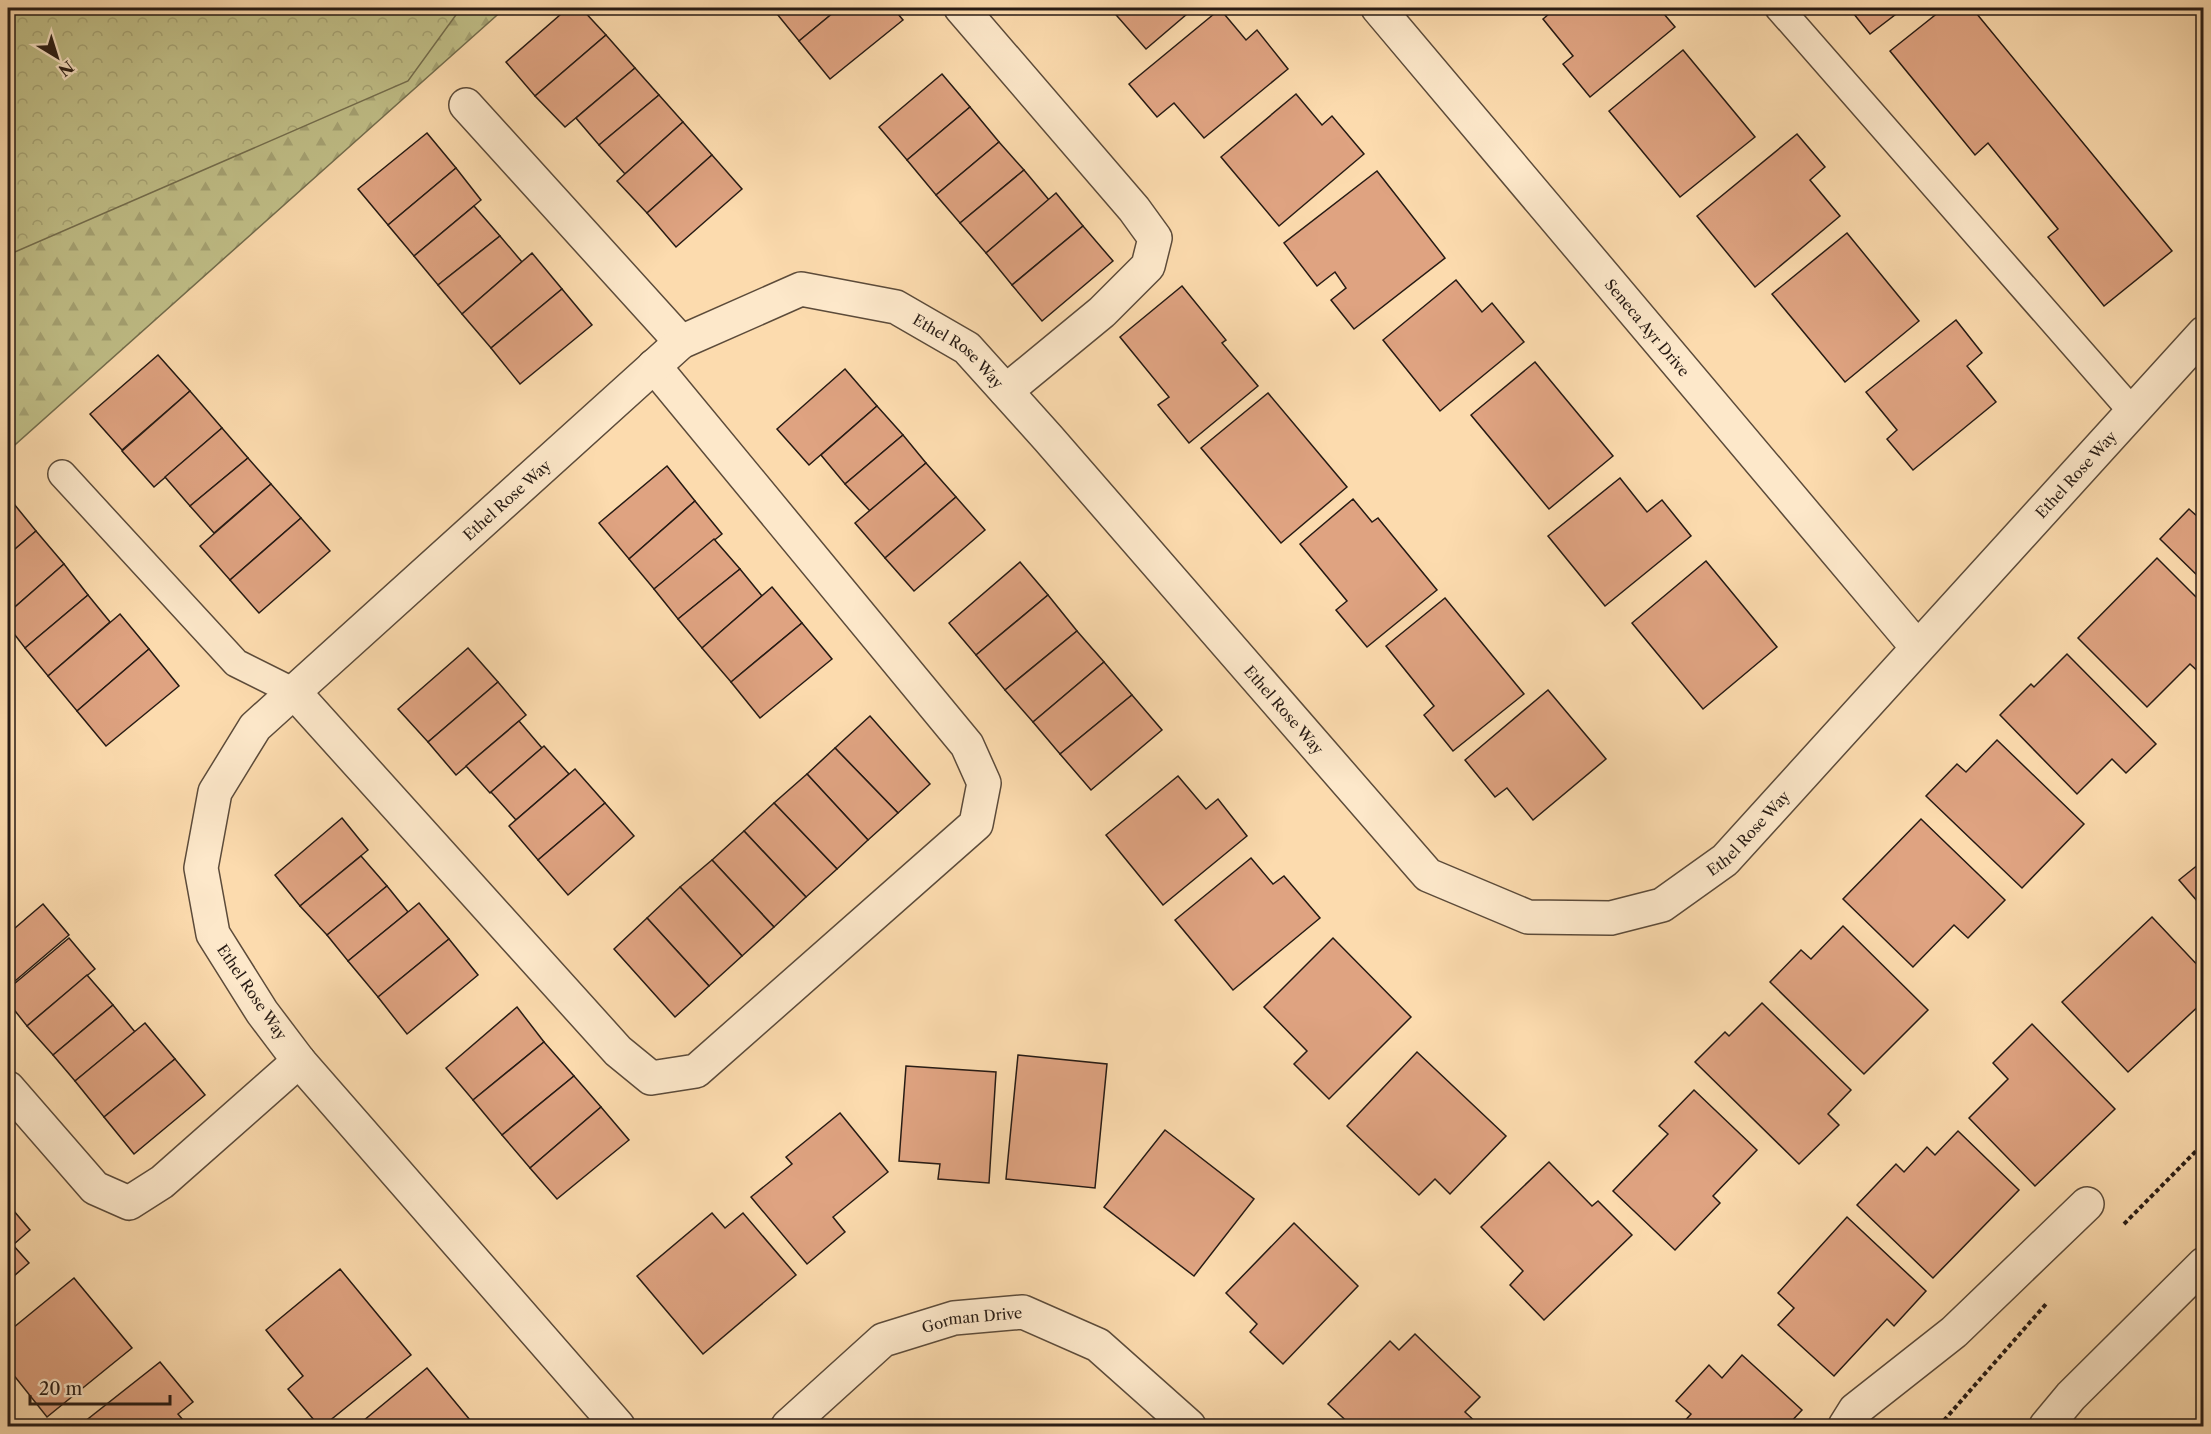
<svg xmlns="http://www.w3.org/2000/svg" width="2211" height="1434" font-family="'Libre Caslon Text',serif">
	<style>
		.forest { fill: url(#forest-firs); stroke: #746e4e; stroke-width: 1.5 }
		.park { fill: url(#park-crowns); stroke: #746e4e; stroke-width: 1.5 }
		.building { fill: #dfa381; stroke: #271b14; stroke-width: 1.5 }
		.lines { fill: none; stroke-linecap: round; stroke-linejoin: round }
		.service-casing { stroke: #5c4b3a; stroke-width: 30 }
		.minor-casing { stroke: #5c4b3a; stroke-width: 36 }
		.tertiary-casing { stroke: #5c4b3a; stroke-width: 36 }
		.path { stroke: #271b14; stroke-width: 4; stroke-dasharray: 4.5 3; stroke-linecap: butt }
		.service { stroke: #fde8ca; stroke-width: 27 }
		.minor { stroke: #fde8ca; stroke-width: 33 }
		.tertiary { stroke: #fde8ca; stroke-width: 33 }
		.labels { text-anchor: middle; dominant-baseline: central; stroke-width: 4.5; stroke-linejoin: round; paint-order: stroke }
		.street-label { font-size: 15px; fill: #271b14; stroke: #fde8ca }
	</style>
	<defs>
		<pattern id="forest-firs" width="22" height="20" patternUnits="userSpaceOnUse" patternTransform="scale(1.5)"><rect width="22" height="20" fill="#c1c089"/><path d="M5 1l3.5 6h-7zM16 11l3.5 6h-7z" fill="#a6a475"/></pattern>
		<pattern id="park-crowns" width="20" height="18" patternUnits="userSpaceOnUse" patternTransform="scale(1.5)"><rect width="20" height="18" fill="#c1c089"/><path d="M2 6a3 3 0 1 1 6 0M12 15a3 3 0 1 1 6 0" fill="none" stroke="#a6a475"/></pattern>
	</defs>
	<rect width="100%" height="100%" fill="#fcdbae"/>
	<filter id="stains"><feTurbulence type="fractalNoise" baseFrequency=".00333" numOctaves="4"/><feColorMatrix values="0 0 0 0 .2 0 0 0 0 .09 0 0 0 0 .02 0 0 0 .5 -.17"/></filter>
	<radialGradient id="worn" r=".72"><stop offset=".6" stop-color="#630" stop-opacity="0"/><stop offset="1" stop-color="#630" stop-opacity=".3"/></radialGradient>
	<!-- forest -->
	<polygon class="forest" points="8,8 505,8 8,451"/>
	<!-- park -->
	<polygon class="park" points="8,8 461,8 408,81 8,255"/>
	<!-- building -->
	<g class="building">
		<polygon points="568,8 581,8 606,35 535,96 506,62"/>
		<polygon points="775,8 839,8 799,41 773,9"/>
		<polygon points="839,8 893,8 903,20 830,79 799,41"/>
		<polygon points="1110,8 1194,8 1146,49"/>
		<polygon points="1556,8 1659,8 1675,27 1590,97 1563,64 1573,56 1543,19"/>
		<polygon points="1849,8 1904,8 1870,34"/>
		<polygon points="1944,8 1972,8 2172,251 2104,306 2048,237 2058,229 1988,143 1975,155 1890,51"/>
		<polygon points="1220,9 1246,40 1257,30 1288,69 1204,138 1174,103 1157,117 1129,84"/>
		<polygon points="606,35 635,68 565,127 535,96"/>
		<polygon points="1683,50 1755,137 1680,197 1609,111"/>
		<polygon points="635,68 659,95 599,145 576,118"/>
		<polygon points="942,74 970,107 907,160 879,127"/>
		<polygon points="1296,94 1322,125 1332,116 1364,154 1279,226 1221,157"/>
		<polygon points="659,95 683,122 625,174 599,145"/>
		<polygon points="970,107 999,142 936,195 907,160"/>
		<polygon points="683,122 712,155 647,213 617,181"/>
		<polygon points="427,133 456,168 388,225 358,189"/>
		<polygon points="1797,134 1825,167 1810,180 1840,216 1755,287 1697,216"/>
		<polygon points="999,142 1024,170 960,223 936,195"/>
		<polygon points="712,155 742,189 676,247 647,213"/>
		<polygon points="456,168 481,200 414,256 388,225"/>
		<polygon points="1024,170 1049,200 986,253 960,223"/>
		<polygon points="1377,171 1445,258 1354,329 1331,300 1346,288 1335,272 1317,286 1284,243"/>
		<polygon points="1056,193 1083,226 1012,285 986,253"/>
		<polygon points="474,206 500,236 438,285 414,256"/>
		<polygon points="1083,226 1113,261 1042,321 1012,285"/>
		<polygon points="1847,233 1919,321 1845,382 1772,294"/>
		<polygon points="500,236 522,262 462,314 438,285"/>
		<polygon points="532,253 562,289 491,348 462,314"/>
		<polygon points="1456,280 1482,312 1492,303 1524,342 1440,411 1383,340"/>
		<polygon points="1182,286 1226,340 1222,343 1258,386 1189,443 1158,405 1169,397 1120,337"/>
		<polygon points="562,289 592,325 520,384 491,348"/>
		<polygon points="1956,320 1982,353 1967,366 1996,402 1913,470 1887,439 1897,430 1866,392"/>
		<polygon points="158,355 190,391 122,450 90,414"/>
		<polygon points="1535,362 1613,456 1549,509 1471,415"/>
		<polygon points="845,369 877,406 809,465 777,429"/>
		<polygon points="190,391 222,428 154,487 122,451"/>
		<polygon points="1268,393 1347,487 1281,543 1201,448"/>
		<polygon points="877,406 903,435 845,484 821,455"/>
		<polygon points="222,428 248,458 190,506 165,477"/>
		<polygon points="903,435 926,463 870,511 845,484"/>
		<polygon points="248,458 271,484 214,533 190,506"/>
		<polygon points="926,463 956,497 885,558 855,523"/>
		<polygon points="667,466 695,501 629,559 599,523"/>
		<polygon points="1620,478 1647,512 1662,500 1691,536 1605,606 1548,536"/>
		<polygon points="271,484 301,518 230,580 200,546"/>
		<polygon points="956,497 985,530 914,591 885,558"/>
		<polygon points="10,499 36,531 8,555 8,501"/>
		<polygon points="1353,499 1372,522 1378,518 1437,590 1367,647 1336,610 1347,601 1300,544"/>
		<polygon points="695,501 722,534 654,589 629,559"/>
		<polygon points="2189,509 2198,517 2204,512 2204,582 2160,539"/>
		<polygon points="301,518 330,551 259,613 230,580"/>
		<polygon points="36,531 64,564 8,613 8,555"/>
		<polygon points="714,539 740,569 678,619 654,589"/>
		<polygon points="2157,558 2204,605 2204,677 2190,664 2147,707 2078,638"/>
		<polygon points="1706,561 1777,647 1703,709 1632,623"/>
		<polygon points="1020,562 1048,595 976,655 949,623"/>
		<polygon points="64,564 88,595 25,648 8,626 8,613"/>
		<polygon points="740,569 762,596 702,648 678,619"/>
		<polygon points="772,587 802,623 731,682 702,648"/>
		<polygon points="88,595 110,622 48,676 25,648"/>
		<polygon points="1048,595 1077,631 1005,690 976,655"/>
		<polygon points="1445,598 1524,694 1453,751 1424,715 1434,706 1386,646"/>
		<polygon points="120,614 149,649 77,711 48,676"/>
		<polygon points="802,623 832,659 760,718 731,682"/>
		<polygon points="1077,631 1104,662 1033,722 1005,690"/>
		<polygon points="468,648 498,682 428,742 398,709"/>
		<polygon points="149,649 179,686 106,746 77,711"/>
		<polygon points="2067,654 2156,744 2126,773 2112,759 2077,794 2000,715 2031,684 2034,687"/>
		<polygon points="1104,662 1132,695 1060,754 1033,722"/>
		<polygon points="498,682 526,715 456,775 428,742"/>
		<polygon points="1548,690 1606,759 1533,820 1507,788 1495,797 1465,760"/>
		<polygon points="1132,695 1162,730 1091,790 1060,754"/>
		<polygon points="870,716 930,784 898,813 835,748"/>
		<polygon points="519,721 542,748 490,793 466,766"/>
		<polygon points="1997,740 2084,824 2022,888 1926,796 1957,764 1966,772"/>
		<polygon points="544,746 569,774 516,820 491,792"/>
		<polygon points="835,748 898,813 868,840 807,774"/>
		<polygon points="575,769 605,803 538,860 509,826"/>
		<polygon points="807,774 868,840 837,869 774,803"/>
		<polygon points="1178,776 1206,809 1218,799 1247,836 1163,905 1106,835"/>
		<polygon points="605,803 634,836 568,895 538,860"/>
		<polygon points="774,803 837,869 806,897 744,831"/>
		<polygon points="342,818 368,850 300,906 275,875"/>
		<polygon points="1921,819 2005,900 1968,938 1954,925 1913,967 1843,899"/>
		<polygon points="744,831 806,897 774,927 712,860"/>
		<polygon points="361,856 387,886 327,935 300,906"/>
		<polygon points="1251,858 1273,884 1284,876 1320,918 1233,990 1175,920"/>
		<polygon points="712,860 774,927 742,956 680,887"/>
		<polygon points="2204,860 2204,909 2179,880"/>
		<polygon points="387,886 408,912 348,961 327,935"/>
		<polygon points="680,887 742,956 709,986 647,918"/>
		<polygon points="419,903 449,939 378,997 348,961"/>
		<polygon points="43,904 69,935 8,987 8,934"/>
		<polygon points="2152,917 2204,972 2204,1001 2128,1072 2062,1002"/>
		<polygon points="647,918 709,986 675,1017 614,949"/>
		<polygon points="1843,926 1928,1010 1864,1074 1770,982 1801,950 1811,959"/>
		<polygon points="69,938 95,969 27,1026 8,1002 8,989"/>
		<polygon points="1333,938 1411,1017 1329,1099 1294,1064 1307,1051 1264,1007"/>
		<polygon points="449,939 478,975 407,1034 378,997"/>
		<polygon points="87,975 113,1005 53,1055 27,1026"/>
		<polygon points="1762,1003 1851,1090 1828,1114 1839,1125 1799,1164 1695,1062 1725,1032 1729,1036"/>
		<polygon points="113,1005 135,1032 75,1081 53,1055"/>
		<polygon points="517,1007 544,1042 473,1100 446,1068"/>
		<polygon points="145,1023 175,1059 104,1117 75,1081"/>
		<polygon points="2032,1024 2115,1109 2035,1186 1969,1118 2008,1079 1993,1063"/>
		<polygon points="544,1042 574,1076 502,1135 473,1100"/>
		<polygon points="1417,1052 1506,1136 1450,1194 1435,1179 1419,1195 1347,1126"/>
		<polygon points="1018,1055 1107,1064 1095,1188 1006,1179"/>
		<polygon points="175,1059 205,1095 134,1154 104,1117"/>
		<polygon points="906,1066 996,1072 989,1183 938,1179 940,1164 899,1161"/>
		<polygon points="574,1076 601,1107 530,1168 502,1135"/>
		<polygon points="1694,1090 1757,1150 1713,1196 1720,1203 1675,1250 1613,1191 1668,1134 1659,1126"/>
		<polygon points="601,1107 629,1140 557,1199 530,1168"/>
		<polygon points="840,1113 888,1172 833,1217 845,1232 807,1264 751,1197 792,1164 786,1157"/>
		<polygon points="1165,1130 1254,1199 1194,1276 1104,1207"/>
		<polygon points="1958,1131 2019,1190 1933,1278 1857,1205 1896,1164 1904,1172 1927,1147 1935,1155"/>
		<polygon points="1549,1162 1592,1206 1598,1201 1632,1235 1544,1320 1510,1285 1523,1271 1481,1227"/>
		<polygon points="8,1204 30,1230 13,1245 29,1263 8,1281"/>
		<polygon points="712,1213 725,1228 743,1213 796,1275 703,1354 637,1276"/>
		<polygon points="1847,1217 1926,1291 1894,1326 1887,1319 1834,1376 1778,1325 1794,1308 1778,1293"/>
		<polygon points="1294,1223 1358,1286 1283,1364 1250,1332 1257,1324 1226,1293"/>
		<polygon points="340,1269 411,1355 323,1426 319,1426 288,1389 303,1376 266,1330"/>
		<polygon points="74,1278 132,1348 47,1417 8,1368 8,1332"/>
		<polygon points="1415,1334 1480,1397 1465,1412 1480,1426 1370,1426 1368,1425 1366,1426 1352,1426 1328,1404 1390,1341 1399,1350"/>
		<polygon points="1742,1355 1802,1410 1787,1426 1680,1426 1691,1414 1676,1401 1709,1365 1722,1378"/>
		<polygon points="160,1362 193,1402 178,1414 188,1426 79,1426"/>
		<polygon points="427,1368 475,1426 357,1426"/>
	</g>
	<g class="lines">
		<!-- service casing -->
		<g class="service-casing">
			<g id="service">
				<polyline points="1779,8 2132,411"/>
				<polyline points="62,474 236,663 294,692"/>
			</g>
		</g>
		<!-- minor casing -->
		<g class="minor-casing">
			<g id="minor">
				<polyline points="961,8 1134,209 1155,238 1148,266 1102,312 1006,391"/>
				<path id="s1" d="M1378 8 1917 647"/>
				<polyline points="466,105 681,342"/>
				<polyline points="294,692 618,1051 651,1078 696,1071 976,824 984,783 967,745 654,366"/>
				<polyline points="8,1088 95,1188 129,1203 162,1182 299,1061"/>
				<path id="s2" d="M618 1426 299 1061 262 1012 213 934 201 868 215 792 255 727 681 342 801 289 896 307 967 348 1048 438 1428 875 1528 917 1611 918 1662 905 1725 860 2204 333"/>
				<path id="s3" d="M788 1426 883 1340 954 1318 1023 1312 1098 1345 1189 1426"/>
				<polyline points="1845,1426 1855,1410 1954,1332 2087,1204"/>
			</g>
		</g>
		<!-- tertiary casing -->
		<g class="tertiary-casing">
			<polyline id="tertiary" points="2046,1426 2071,1396 2204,1264"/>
		</g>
		<!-- path -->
		<g class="path">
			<polyline points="2124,1224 2204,1143"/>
			<polyline points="1939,1426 2046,1304"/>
		</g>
		<!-- service -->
		<use href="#service" class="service"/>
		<!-- minor -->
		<use href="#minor" class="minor"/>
		<!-- tertiary -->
		<use href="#tertiary" class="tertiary"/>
	</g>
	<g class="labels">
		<!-- street labels -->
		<g class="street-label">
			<text stroke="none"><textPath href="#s1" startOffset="418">Seneca Ayr Drive</textPath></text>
			<text stroke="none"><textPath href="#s2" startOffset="1738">Ethel Rose Way</textPath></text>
			<text stroke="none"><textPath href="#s2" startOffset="3286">Ethel Rose Way</textPath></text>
			<text stroke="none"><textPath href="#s2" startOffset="1198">Ethel Rose Way</textPath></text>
			<text stroke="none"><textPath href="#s2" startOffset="2224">Ethel Rose Way</textPath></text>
			<text stroke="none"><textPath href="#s2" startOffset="2800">Ethel Rose Way</textPath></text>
			<text transform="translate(252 992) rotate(56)">Ethel Rose Way</text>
			<text stroke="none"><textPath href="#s3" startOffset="220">Gorman Drive</textPath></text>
		</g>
	</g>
	<!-- margin -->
	<rect width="2211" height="1434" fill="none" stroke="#fcdbae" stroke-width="30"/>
	<rect x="9" y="9" width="2193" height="1416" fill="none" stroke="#271b14" stroke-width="3"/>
	<rect x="15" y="15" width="2181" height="1404" fill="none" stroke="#271b14" stroke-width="1.5"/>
	<!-- north arrow -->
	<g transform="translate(57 57) rotate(142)" stroke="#fde8ca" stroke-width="4.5" paint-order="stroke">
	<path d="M0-4.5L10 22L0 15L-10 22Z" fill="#271b14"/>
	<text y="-9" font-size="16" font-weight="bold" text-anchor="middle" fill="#271b14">N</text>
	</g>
	<!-- scale -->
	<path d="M30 1395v9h140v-9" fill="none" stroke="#271b14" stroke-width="3"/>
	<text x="39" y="1395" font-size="18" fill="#271b14" stroke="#fde8ca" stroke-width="4.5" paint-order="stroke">20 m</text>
	<rect width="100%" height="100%" filter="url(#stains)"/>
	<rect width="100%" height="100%" fill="url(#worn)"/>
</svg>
